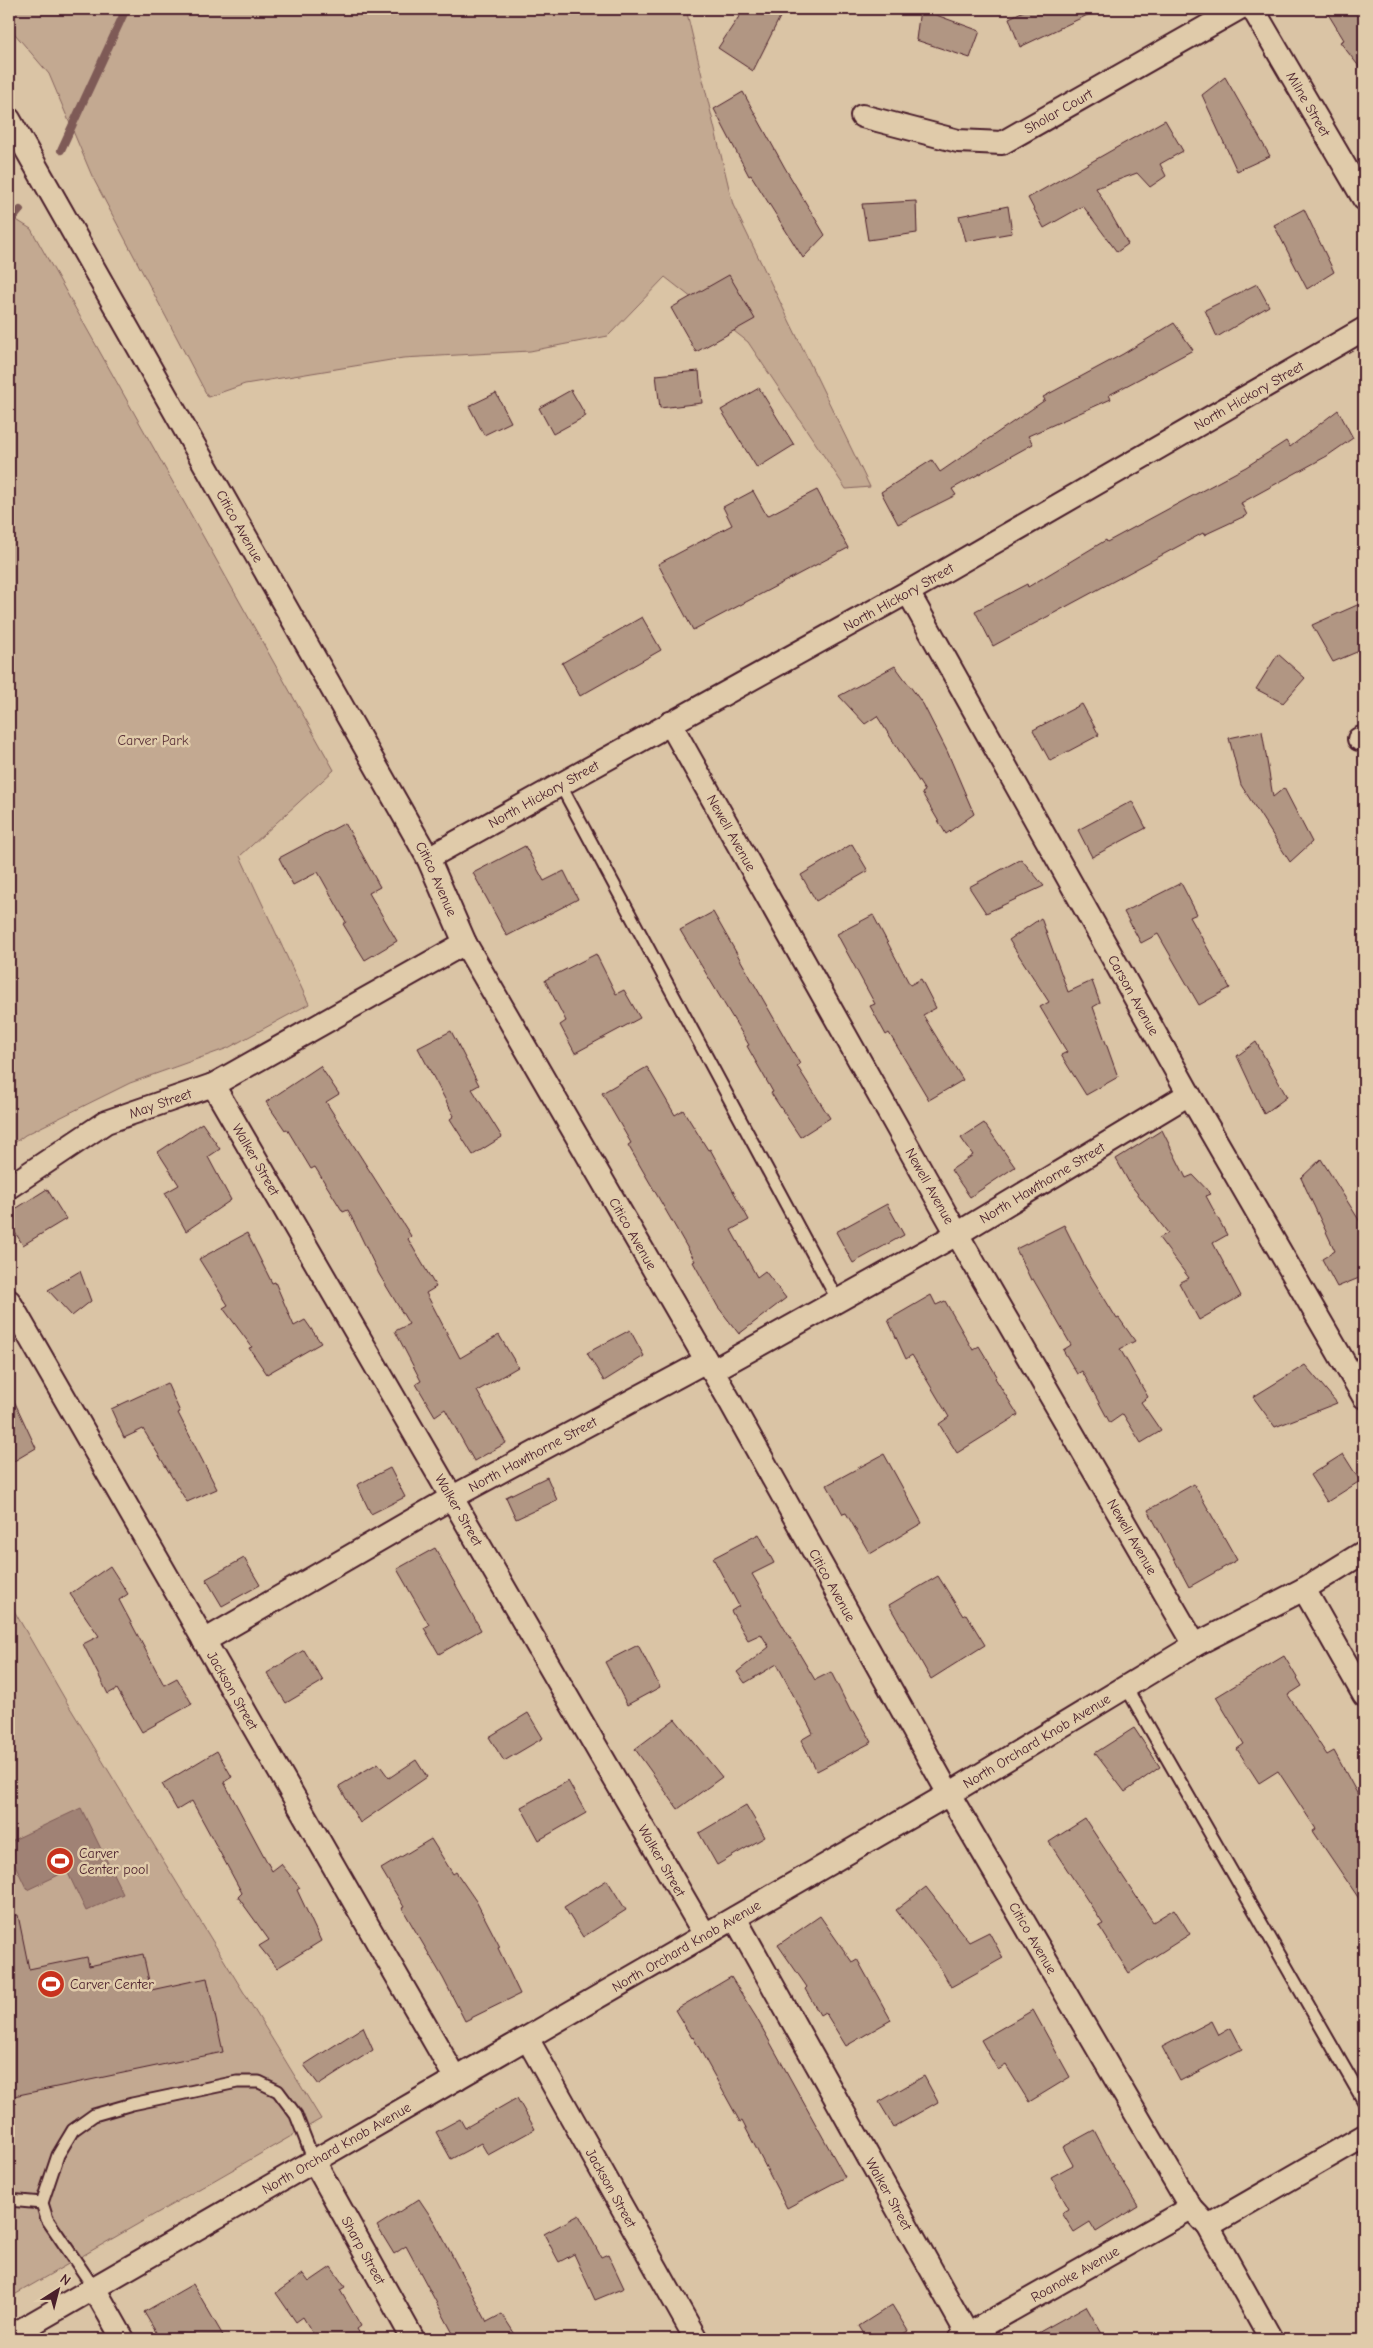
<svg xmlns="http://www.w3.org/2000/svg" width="1373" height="2348" font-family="'Comic Neue',sans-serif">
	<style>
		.green { fill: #c3a991; stroke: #86645e }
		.water { fill: #a08275; stroke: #7e5a57 }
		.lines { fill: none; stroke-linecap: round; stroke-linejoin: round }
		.stream { stroke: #7e5a57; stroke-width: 8 }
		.building { fill: #b19683; stroke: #4a1f2b }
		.service-casing { stroke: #4a1f2b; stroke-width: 15 }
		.minor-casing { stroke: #4a1f2b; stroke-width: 26 }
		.service { stroke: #e0cbaa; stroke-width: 11 }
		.minor { stroke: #e0cbaa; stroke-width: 22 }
		.labels { text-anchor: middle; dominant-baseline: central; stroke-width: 5; stroke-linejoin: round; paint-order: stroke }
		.street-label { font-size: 14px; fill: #4a1f2b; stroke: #e0cbaa }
		.park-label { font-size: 14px; fill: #5c343a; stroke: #e0cbaa }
		.poi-label { font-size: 14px; fill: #4a1f2b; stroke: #e0cbaa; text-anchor: start }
	</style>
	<rect width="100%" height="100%" fill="#dac4a5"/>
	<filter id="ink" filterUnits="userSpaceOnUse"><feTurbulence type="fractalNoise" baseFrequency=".02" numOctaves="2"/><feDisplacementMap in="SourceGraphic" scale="10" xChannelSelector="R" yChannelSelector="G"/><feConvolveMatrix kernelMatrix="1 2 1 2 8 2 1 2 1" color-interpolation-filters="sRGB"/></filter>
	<g filter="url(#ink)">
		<!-- green -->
		<g class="green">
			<polygon points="9,9 686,9 733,205 870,487 846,489 748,342 665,277 608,336 530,351 403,358 245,384 208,397 92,176 49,74 9,27"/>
			<polygon points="15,219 31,229 334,770 240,856 309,1004 228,1048 130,1083 25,1135 9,1147 9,229"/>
			<polygon points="9,1602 69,1706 321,2119 9,2298"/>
		</g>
		<!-- water -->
		<polygon class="water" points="81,1808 123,1894 86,1911 67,1871 27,1890 9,1852 9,1842"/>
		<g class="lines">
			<!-- stream -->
			<g class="stream">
				<polyline points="61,150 126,9"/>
				<polyline points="9,223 20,210"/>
			</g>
		</g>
		<!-- building -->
		<g class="building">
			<polygon points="744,9 784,9 753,71 718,48"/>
			<polygon points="920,9 980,31 970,58 916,40"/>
			<polygon points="1028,9 1100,9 1020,47 1009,18"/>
			<polygon points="1325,9 1364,9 1364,73 1340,42 1344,40"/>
			<polygon points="1225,77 1270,156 1237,171 1202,95"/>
			<polygon points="743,92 785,168 825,235 803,258 751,175 749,176 714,109"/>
			<polygon points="1165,120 1183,151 1160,164 1166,176 1150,187 1137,173 1096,188 1128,244 1117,252 1083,206 1044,228 1028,198"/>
			<polygon points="916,201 917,233 868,240 862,204"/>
			<polygon points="1008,206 1012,233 966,241 959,216"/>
			<polygon points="1304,209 1334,272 1307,289 1274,225"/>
			<polygon points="729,275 755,319 696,352 671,308"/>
			<polygon points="1257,284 1269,306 1217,337 1205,310"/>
			<polygon points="1174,323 1193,350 1109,395 1111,399 1028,436 1033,444 952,489 956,495 898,524 881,492 932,460 940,472 1045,400 1043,397 1123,354"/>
			<polygon points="699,371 702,403 660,408 656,375"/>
			<polygon points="759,388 794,445 757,468 721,410"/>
			<polygon points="571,390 586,416 553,434 539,408"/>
			<polygon points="496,393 511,422 484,435 469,406"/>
			<polygon points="1338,410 1353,438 1327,456 1241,503 1247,515 1204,535 1203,533 993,646 975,611 1027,584 1028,587 1106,540 1107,542 1246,467 1286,441 1290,447"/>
			<polygon points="817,490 848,548 693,630 658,564 732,525 723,507 753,491 767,516"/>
			<polygon points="1364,602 1364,649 1333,662 1312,625"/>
			<polygon points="642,617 661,650 580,696 562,663"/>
			<polygon points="1278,654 1305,678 1283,703 1256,689"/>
			<polygon points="895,666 923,704 947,751 974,814 946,834 922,793 925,791 877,716 865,724 839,696"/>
			<polygon points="1082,704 1099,735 1050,761 1033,730"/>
			<polygon points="1262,731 1273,797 1284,788 1312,842 1290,862 1241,785 1229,738"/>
			<polygon points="1132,801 1146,828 1092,857 1078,830"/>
			<polygon points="345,823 380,887 369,893 397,941 365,960 343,924 346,922 318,872 293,885 279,858"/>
			<polygon points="852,844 868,871 816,901 801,875"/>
			<polygon points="525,846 544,881 564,871 578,899 507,936 473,873"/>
			<polygon points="1021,859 1044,886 986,913 969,887"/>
			<polygon points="1181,883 1197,914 1190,917 1230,988 1199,1005 1158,934 1141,943 1124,912"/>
			<polygon points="713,912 800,1064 797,1066 830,1118 800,1137 771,1093 773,1092 747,1046 749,1045 680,930"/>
			<polygon points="873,915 910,985 921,979 936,1008 923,1015 963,1080 929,1100 889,1033 886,1035 870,1006 875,1004 837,934"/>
			<polygon points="1041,918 1068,992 1092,981 1100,1003 1093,1007 1118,1077 1086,1095 1061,1055 1067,1052 1040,1007 1049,1002 1009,940"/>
			<polygon points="596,954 616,994 624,990 640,1018 575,1053 560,1025 566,1021 545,980"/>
			<polygon points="451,1031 479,1085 472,1089 502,1137 473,1155 450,1119 454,1116 418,1048"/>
			<polygon points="1256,1042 1287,1097 1264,1114 1237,1056"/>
			<polygon points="320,1066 339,1094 326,1102 411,1236 408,1239 436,1287 426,1293 460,1358 499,1335 518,1367 477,1391 506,1443 474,1461 445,1409 435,1416 416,1384 421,1381 395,1331 409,1324 379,1274 348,1210 343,1212 315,1167 311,1169 287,1129 285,1130 266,1102"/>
			<polygon points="647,1067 675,1115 683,1110 708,1150 710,1149 749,1220 731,1230 757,1277 765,1271 786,1298 739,1334 718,1307 693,1262 695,1261 628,1145 631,1143 602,1093"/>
			<polygon points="202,1123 220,1149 208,1157 231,1200 186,1231 165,1193 179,1185 158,1152"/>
			<polygon points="984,1123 1015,1167 970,1197 951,1170 973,1155 961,1138"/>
			<polygon points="1162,1130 1186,1178 1193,1175 1211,1194 1206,1196 1227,1235 1213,1243 1241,1296 1199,1320 1179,1283 1189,1278 1159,1238 1168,1233 1130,1184 1116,1159"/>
			<polygon points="1321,1159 1364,1228 1364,1276 1337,1287 1322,1259 1335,1251 1301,1178"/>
			<polygon points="47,1189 66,1219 23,1245 9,1223 9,1213"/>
			<polygon points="887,1204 904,1235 853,1263 836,1232"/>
			<polygon points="1064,1225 1084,1265 1117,1319 1119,1318 1135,1341 1120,1349 1148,1397 1141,1402 1161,1431 1141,1443 1123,1414 1110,1423 1082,1371 1077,1374 1063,1350 1071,1345 1033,1279 1031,1280 1016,1249"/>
			<polygon points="247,1233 272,1283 275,1282 294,1326 305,1320 321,1343 267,1374 249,1348 252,1347 223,1308 228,1305 199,1259"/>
			<polygon points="80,1271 91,1301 72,1316 48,1290"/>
			<polygon points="931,1295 936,1305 945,1301 973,1350 979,1346 997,1376 995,1378 1018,1415 957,1453 939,1424 949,1417 912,1355 906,1359 888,1320"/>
			<polygon points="630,1330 644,1356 604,1381 587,1353"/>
			<polygon points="1305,1365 1337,1403 1275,1427 1253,1397"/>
			<polygon points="167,1383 180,1412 178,1413 217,1489 187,1502 143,1429 124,1438 111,1409"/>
			<polygon points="9,1390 36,1448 9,1464"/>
			<polygon points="884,1454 922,1523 870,1554 846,1513 843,1514 827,1485"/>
			<polygon points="1343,1454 1360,1481 1327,1502 1310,1475"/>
			<polygon points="390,1468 405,1497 371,1514 357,1485"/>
			<polygon points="547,1477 557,1500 516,1519 506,1497"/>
			<polygon points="1194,1484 1237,1560 1189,1587 1148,1510"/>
			<polygon points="759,1534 774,1563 752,1574 815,1680 831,1672 851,1712 854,1711 872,1742 817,1771 801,1740 813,1733 777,1664 745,1683 737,1672 769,1647 761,1634 748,1640 731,1611 739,1606 713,1558"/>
			<polygon points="435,1548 481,1630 439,1654 424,1628 429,1625 397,1569"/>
			<polygon points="244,1558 260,1585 222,1606 206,1579"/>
			<polygon points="110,1566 128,1594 119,1600 164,1685 177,1678 192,1704 142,1732 117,1689 108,1694 83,1644 99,1636 70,1594"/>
			<polygon points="938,1576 963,1616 966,1614 985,1645 931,1679 889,1605"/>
			<polygon points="638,1645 660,1687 627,1705 605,1662"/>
			<polygon points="304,1650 323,1681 286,1703 267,1673"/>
			<polygon points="1284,1656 1302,1686 1288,1695 1327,1755 1334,1751 1364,1806 1364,1906 1313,1831 1316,1829 1278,1771 1259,1783 1237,1749 1244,1744 1216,1697"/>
			<polygon points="528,1713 543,1738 504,1761 489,1737"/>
			<polygon points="675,1719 722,1777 678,1809 635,1749"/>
			<polygon points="1134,1728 1160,1767 1125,1792 1095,1753"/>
			<polygon points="217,1751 232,1777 224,1782 272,1871 281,1864 300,1888 297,1890 321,1941 277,1968 259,1946 269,1940 238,1897 242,1893 192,1801 177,1810 162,1784"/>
			<polygon points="416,1760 427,1777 360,1823 339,1786 378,1763 389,1778"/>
			<polygon points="568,1781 586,1813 539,1840 521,1807"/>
			<polygon points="746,1805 765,1837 717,1865 699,1833"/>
			<polygon points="1085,1819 1153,1922 1174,1909 1190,1934 1129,1973 1099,1926 1103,1924 1049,1842"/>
			<polygon points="431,1839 453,1874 456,1872 476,1901 500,1947 498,1948 520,1994 465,2021 443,1978 402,1908 404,1907 381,1869"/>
			<polygon points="607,1880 626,1910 583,1937 564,1907"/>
			<polygon points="926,1887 969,1942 989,1932 1003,1958 951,1987 939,1966 896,1910"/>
			<polygon points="18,1915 29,1969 87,1957 89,1966 143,1954 151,1990 207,1978 223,2052 9,2097 9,1916"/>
			<polygon points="820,1916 852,1962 857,1959 891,2020 846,2046 825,2012 820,2015 805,1989 807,1987 778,1945"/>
			<polygon points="731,1977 756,2017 845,2177 787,2208 742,2121 740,2122 693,2037 692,2038 675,2010"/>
			<polygon points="1033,2010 1070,2077 1029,2102 1006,2065 998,2070 981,2040"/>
			<polygon points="1212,2021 1219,2035 1231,2028 1242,2049 1180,2081 1162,2047"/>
			<polygon points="363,2027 373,2050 319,2085 304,2065"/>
			<polygon points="924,2076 938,2102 894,2127 879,2102"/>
			<polygon points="517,2098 535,2129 488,2155 481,2143 451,2159 436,2132 460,2119 465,2128"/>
			<polygon points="1094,2130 1113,2166 1138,2206 1096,2232 1090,2222 1074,2232 1062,2213 1069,2209 1051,2177 1073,2165 1063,2147"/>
			<polygon points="419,2199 435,2223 487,2322 502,2314 518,2339 456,2339 406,2246 394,2254 377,2226"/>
			<polygon points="579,2215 601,2257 608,2254 624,2288 595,2300 574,2254 559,2262 544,2234"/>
			<polygon points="331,2267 345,2287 340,2290 361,2326 357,2329 363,2339 316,2339 303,2317 296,2322 276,2293 303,2274 309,2282"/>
			<polygon points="193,2284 225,2339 160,2339 144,2312"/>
			<polygon points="892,2305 908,2331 894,2339 867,2339 859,2326"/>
			<polygon points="1086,2306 1105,2339 1027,2339"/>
		</g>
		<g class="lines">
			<!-- service casing -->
			<g class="service-casing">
				<g id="service">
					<polyline points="560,784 838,1301"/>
					<polyline points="1126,1687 1364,2102"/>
					<polyline points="9,2200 42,2203"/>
					<polyline points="94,2288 47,2219 42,2203 58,2155 73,2130 94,2115 132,2104 237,2082 259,2082 278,2091 296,2115 314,2161"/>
				</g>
			</g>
			<!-- minor casing -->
			<g class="minor-casing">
				<g id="minor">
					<path id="s1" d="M1253 9 1364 199"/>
					<path id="s2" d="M862 116 958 141 1002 143 1238 9"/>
					<path id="s3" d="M9 119 428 858 465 943 731 1403 949 1794 1191 2208 1208 2226 1271 2339"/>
					<path id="s4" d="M908 592 1189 1094 1364 1397"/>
					<path id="s5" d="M670 723 957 1234 1195 1645"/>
					<polyline points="1359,739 1364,737"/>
					<path id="s6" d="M428 858 908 592 1364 329"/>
					<path id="s7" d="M213 1085 705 1935"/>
					<path id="s8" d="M9 1187 106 1122 213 1085 465 943"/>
					<path id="s9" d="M9 1301 456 2079"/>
					<path id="s10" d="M712 1371 957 1234 1189 1094"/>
					<polyline points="1304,1589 1364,1695"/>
					<path id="s11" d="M204 1641 451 1498 706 1361"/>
					<path id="s12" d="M735 1918 970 2339"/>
					<path id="s13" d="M527 2038 696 2339"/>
					<path id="s14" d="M314 2161 413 2339"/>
					<polyline points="1208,2226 1364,2136"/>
					<polyline points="94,2288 123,2339"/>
					<path id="s15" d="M9 2337 949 1794 1195 1645 1304 1589 1364 1552"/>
					<path id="s16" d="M960 2339 1191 2208"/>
				</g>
			</g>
			<!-- service -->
			<use href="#service" class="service"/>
			<!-- minor -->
			<use href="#minor" class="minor"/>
		</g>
	</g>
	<!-- icons -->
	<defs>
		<g id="stadium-disc" transform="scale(1.4375)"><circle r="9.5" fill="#c8321e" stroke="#e0cbaa"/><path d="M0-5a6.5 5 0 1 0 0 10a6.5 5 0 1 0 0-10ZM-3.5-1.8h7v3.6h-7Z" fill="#fff"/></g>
	</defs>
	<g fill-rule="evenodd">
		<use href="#stadium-disc" x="60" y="1861"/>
		<use href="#stadium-disc" x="51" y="1984"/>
	</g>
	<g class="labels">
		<!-- street labels -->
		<g class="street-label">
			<text stroke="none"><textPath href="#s1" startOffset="110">Milne Street</textPath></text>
			<text stroke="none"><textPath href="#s2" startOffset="208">Sholar Court</textPath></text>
			<text stroke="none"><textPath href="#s6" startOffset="942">North Hickory Street</textPath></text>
			<text stroke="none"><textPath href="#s3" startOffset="468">Citico Avenue</textPath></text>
			<text stroke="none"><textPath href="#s6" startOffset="538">North Hickory Street</textPath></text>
			<text stroke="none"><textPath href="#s6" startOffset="132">North Hickory Street</textPath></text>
			<text stroke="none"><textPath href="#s5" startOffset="126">Newell Avenue</textPath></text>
			<text stroke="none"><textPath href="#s3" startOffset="872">Citico Avenue</textPath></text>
			<text stroke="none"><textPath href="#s4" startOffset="462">Carson Avenue</textPath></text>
			<text stroke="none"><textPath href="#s8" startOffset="174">May Street</textPath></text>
			<text stroke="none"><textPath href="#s7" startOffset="86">Walker Street</textPath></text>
			<text stroke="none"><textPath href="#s10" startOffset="380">North Hawthorne Street</textPath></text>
			<text stroke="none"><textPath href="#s5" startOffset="531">Newell Avenue</textPath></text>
			<text stroke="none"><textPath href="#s3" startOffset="1278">Citico Avenue</textPath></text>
			<text stroke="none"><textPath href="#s11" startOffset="378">North Hawthorne Street</textPath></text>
			<text stroke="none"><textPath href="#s7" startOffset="491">Walker Street</textPath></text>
			<text stroke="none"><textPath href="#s5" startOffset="936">Newell Avenue</textPath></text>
			<text stroke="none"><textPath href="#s3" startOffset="1682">Citico Avenue</textPath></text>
			<text stroke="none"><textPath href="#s9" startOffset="449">Jackson Street</textPath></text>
			<text stroke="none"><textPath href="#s15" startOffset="1188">North Orchard Knob Avenue</textPath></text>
			<text stroke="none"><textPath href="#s7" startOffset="896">Walker Street</textPath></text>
			<text stroke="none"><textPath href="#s3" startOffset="2088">Citico Avenue</textPath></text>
			<text stroke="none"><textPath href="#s15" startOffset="782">North Orchard Knob Avenue</textPath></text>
			<text stroke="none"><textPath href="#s15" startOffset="378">North Orchard Knob Avenue</textPath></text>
			<text stroke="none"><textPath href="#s13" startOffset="172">Jackson Street</textPath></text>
			<text stroke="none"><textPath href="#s12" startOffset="316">Walker Street</textPath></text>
			<text stroke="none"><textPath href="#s14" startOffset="102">Sharp Street</textPath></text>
			<text stroke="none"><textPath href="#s16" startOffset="132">Roanoke Avenue</textPath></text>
		</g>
		<!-- park labels -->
		<g class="park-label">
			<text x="153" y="740">Carver Park</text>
		</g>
		<!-- poi labels -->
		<g class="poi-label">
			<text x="79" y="1853">Carver<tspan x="79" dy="16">Center pool</tspan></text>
			<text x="70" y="1984">Carver Center</text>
		</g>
	</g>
	<!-- margin -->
	<rect width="1373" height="2348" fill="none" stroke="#e0cbaa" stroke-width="30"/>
	<rect x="15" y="15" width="1343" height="2318" fill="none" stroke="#4a1f2b" stroke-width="2" filter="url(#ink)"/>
	<!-- north arrow -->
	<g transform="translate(58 2290) rotate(36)" stroke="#e0cbaa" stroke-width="4" paint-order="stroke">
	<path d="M0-4L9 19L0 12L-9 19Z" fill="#4a1f2b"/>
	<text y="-8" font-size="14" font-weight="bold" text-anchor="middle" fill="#4a1f2b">N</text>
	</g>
</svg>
